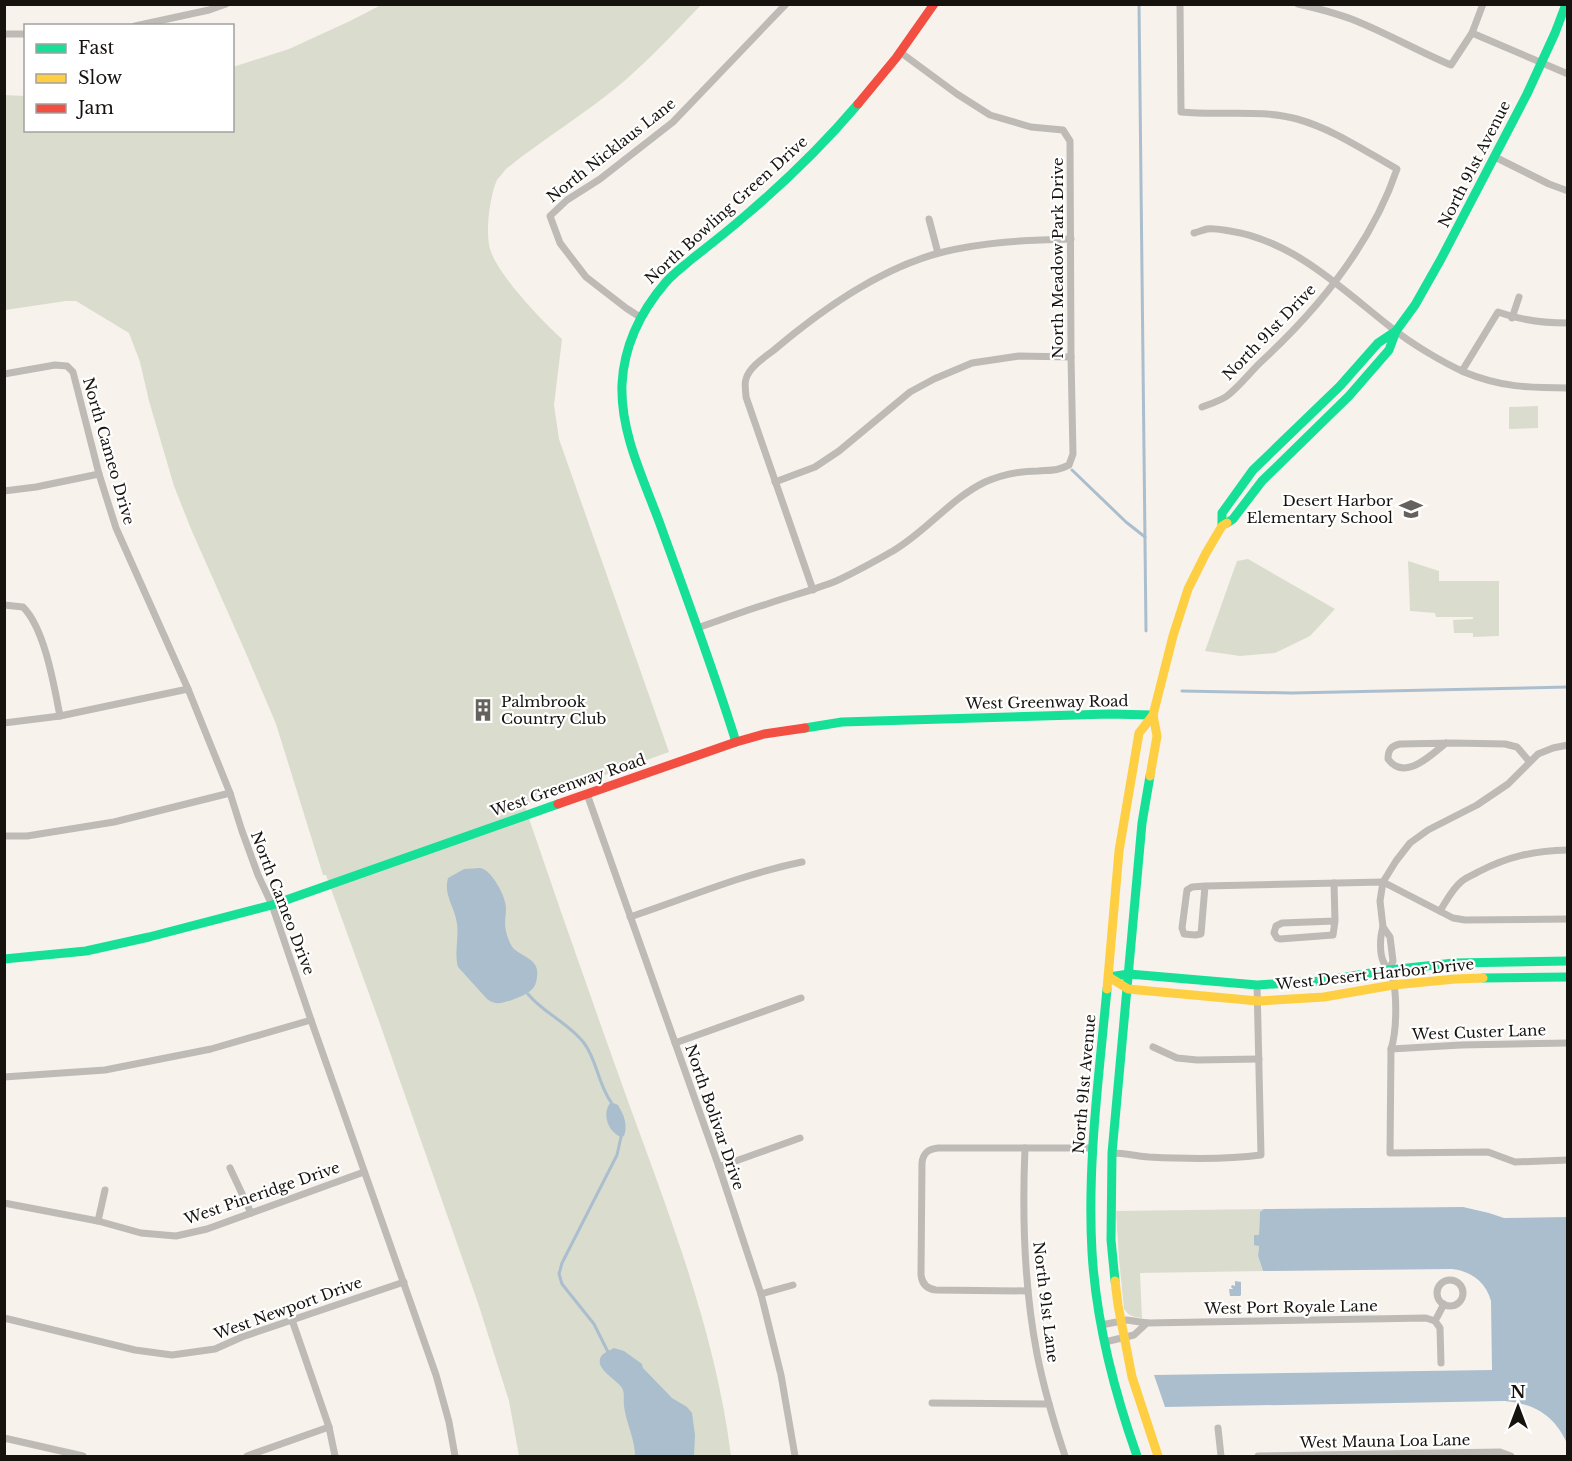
<svg xmlns="http://www.w3.org/2000/svg" width="1572" height="1461" font-family="'Libre Baskerville',serif">
	<style>
		.green { fill: #daddcd }
		.water { fill: #abbece }
		.lines { fill: none; stroke-linecap: round; stroke-linejoin: round }
		.stream { stroke: #abbece; stroke-width: 3 }
		.street { stroke: #bebab6; stroke-width: 7 }
		.fast { stroke: #16e098; stroke-width: 9 }
		.slow { stroke: #ffcf43; stroke-width: 9 }
		.jam { stroke: #f24e42; stroke-width: 9 }
		.labels { text-anchor: middle; dominant-baseline: central; stroke-width: 4.5; stroke-linejoin: round; paint-order: stroke }
		.street-label { font-size: 15px; fill: #16130f; stroke: #fff }
		.poi-label { font-size: 15px; fill: #16130f; stroke: #fff; text-anchor: end }
	</style>
	<rect width="100%" height="100%" fill="#f7f2ec"/>
	<!-- green -->
	<g class="green">
		<path d="M381 5H701C676 31 650 59 622 83 585 114 543 139 506 169 503 173 500 176 497 180 490 195 485 232 490 249 498 275 541 320 562 339L554 405 559 439 669 752 524 804C558 904 593 1004 629 1104 671 1219 716 1335 731 1456H519L509 1401 478 1303 380 1024 326 875H323L276 724 245 651 191 529 174 486 149 401 140 362 129 333 76 301H66L5 310 4 95 25 96 26 130H232L233 67 289 49 350 21Z"/>
		<polygon points="1538,406 1538,428 1509,429 1509,407"/>
		<polygon points="1248,559 1335,609 1310,636 1275,653 1240,656 1205,651 1237,561"/>
		<polygon points="1408,561 1439,571 1439,581 1499,581 1499,636 1473,637 1473,633 1454,633 1453,620 1473,619 1473,617 1436,617 1435,613 1410,611"/>
		<path d="M1264 1209 1260 1213 1259 1235H1254V1245H1259L1258 1256 1263 1271 1140 1273 1142 1318C1133 1317 1129 1316 1124 1309L1119 1259 1116 1211Z"/>
	</g>
	<!-- water -->
	<g class="water">
		<path d="M480 868C491 869 506 896 506 908 506 916 504 923 506 931 507 936 510 944 513 948 518 953 526 956 532 961 537 966 538 971 537 977 536 992 524 995 512 1000 502 1003 496 1006 487 999L458 967C454 953 459 938 457 924 455 907 443 895 448 878L464 869Z"/>
		<path d="M611 1102 618 1105C624 1115 628 1125 624 1136L621 1137C608 1132 601 1113 611 1102Z"/>
		<path d="M1463 1207 1489 1213 1504 1218 1567 1217V1443C1554 1415 1535 1404 1505 1401L1165 1407 1154 1375 1492 1370 1491 1301C1486 1282 1471 1271 1452 1269L1263 1271 1258 1256 1259 1246 1254 1245V1235H1259L1260 1212 1264 1209Z"/>
		<polygon points="1235,1281 1241,1282 1241,1295 1240,1296 1230,1296 1229,1289 1233,1289 1231,1287 1232,1285 1235,1286"/>
		<path d="M614 1348 624 1351 642 1364 643 1368 672 1398 687 1407 692 1413 695 1435 694 1456H635C635 1439 626 1423 624 1406 623 1399 625 1393 622 1388 616 1379 597 1370 600 1359 601 1353 609 1351 614 1348Z"/>
	</g>
	<g class="lines">
		<!-- stream -->
		<g class="stream">
			<polyline points="1139,4 1146,631"/>
			<polyline points="1072,470 1126,522 1145,537"/>
			<polyline points="1182,691 1292,693 1568,687"/>
			<path d="M528 994C543 1013 569 1023 584 1043 597 1060 598 1084 611 1102"/>
			<polyline points="608,1352 594,1324 562,1284 559,1274 562,1263 617,1155 621,1137"/>
		</g>
		<!-- street -->
		<g class="street">
			<path d="M1180 4 1181 112C1219 116 1260 109 1297 119 1333 129 1365 151 1397 169 1372 243 1319 308 1263 360 1251 371 1240 386 1227 396 1220 401 1210 404 1202 407"/>
			<path d="M1298 4C1320 9 1341 14 1361 23 1392 36 1420 52 1451 65L1472 33 1483 4"/>
			<polyline points="135,26 209,10 226,4"/>
			<polyline points="1472,33 1568,74"/>
			<polyline points="4,34 26,34"/>
			<polyline points="1495,157 1549,184 1568,191"/>
			<polyline points="929,219 938,253"/>
			<path d="M1194 233C1198 232 1203 230 1207 229 1214 228 1223 230 1230 231 1295 241 1344 291 1393 329 1412 344 1442 362 1464 372 1500 387 1529 388 1568 388"/>
			<polyline points="640,317 626,308 586,277 560,243 550,216 567,200 600,179 673,122 786,4"/>
			<polyline points="1512,318 1519,297"/>
			<path d="M1462 371 1498 312C1520 320 1543 323 1568 323"/>
			<polyline points="4,374 55,365 67,366 73,372 99,474 116,528 188,689 230,793 242,831 258,875 272,905 311,1020 436,1375 449,1422 455,1456"/>
			<polyline points="775,482 815,467 839,451 910,392 934,379 972,363 1019,356 1071,357"/>
			<polyline points="4,491 36,487 99,474"/>
			<path d="M813 590 746 397C746 392 744 384 746 379 749 367 765 357 774 350 821 310 879 269 939 253 982 242 1027 240 1071 239"/>
			<path d="M4 605 23 607C45 629 54 686 60 716"/>
			<path d="M697 628C721 620 744 611 767 604 790 596 814 590 836 581 856 572 875 561 893 551 927 531 950 499 985 482 1001 475 1021 471 1038 471 1052 470 1057 471 1069 465L1073 454 1071 357 1070 141 1063 130 1031 127 990 115 957 94 900 52"/>
			<polyline points="4,723 60,716 188,689"/>
			<path d="M1446 743C1431 755 1405 782 1388 759 1388 750 1391 746 1400 744L1453 743 1505 744 1517 747 1529 761"/>
			<polyline points="587,794 719,1167 761,1294 781,1375 795,1456"/>
			<polyline points="4,836 27,836 114,822 230,793"/>
			<polyline points="1334,883 1335,921 1333,935 1280,939 1277,938 1274,933 1276,926 1282,923 1335,921"/>
			<polyline points="1205,886 1201,934 1195,935 1184,934 1182,928 1187,890 1192,887 1205,886 1383,882 1453,918 1465,920 1568,919"/>
			<path d="M1440 911C1447 900 1452 889 1462 881 1467 877 1473 875 1478 872 1509 856 1533 851 1568 850"/>
			<path d="M630 917C687 898 743 874 802 862"/>
			<path d="M1383 927C1380 936 1379 954 1384 963 1385 966 1388 968 1390 971 1398 988 1397 1031 1391 1049L1390 1153 1488 1152 1515 1162 1568 1160"/>
			<polyline points="1389,970 1393,961 1390,937 1383,927 1380,901 1383,882 1396,861 1410,843 1428,830 1477,805 1508,784 1538,754 1553,748 1568,745"/>
			<polyline points="675,1043 801,998"/>
			<polyline points="1153,1047 1177,1058 1197,1060 1259,1059"/>
			<polyline points="1391,1049 1461,1045 1568,1043"/>
			<polyline points="4,1077 105,1070 211,1049 311,1020"/>
			<path d="M1025 1148C1022 1217 1024 1286 1037 1354 1044 1389 1054 1423 1065 1456"/>
			<path d="M1112 1153C1124 1153 1137 1156 1149 1157 1187 1159 1224 1160 1261 1155L1257 985"/>
			<polyline points="719,1167 800,1138"/>
			<polyline points="230,1168 251,1213"/>
			<polyline points="4,1203 98,1221 141,1233 176,1236 207,1229 364,1172"/>
			<polyline points="98,1221 105,1190"/>
			<circle cx="1450" cy="1293" r="13"/>
			<path d="M1028 1291 936 1290C927 1289 922 1284 921 1275L922 1163C923 1153 928 1149 938 1148H1093"/>
			<polyline points="761,1294 793,1285"/>
			<polyline points="4,1318 135,1350 172,1355 215,1349 242,1337 292,1320 404,1282"/>
			<polyline points="292,1320 329,1427 335,1456"/>
			<polyline points="1101,1325 1127,1320 1147,1323 1426,1318 1435,1321"/>
			<polyline points="1105,1342 1134,1335 1147,1323"/>
			<polyline points="1441,1363 1440,1328 1435,1321 1444,1304"/>
			<polyline points="932,1403 1049,1404"/>
			<polyline points="1218,1428 1221,1456"/>
			<polyline points="4,1438 83,1456"/>
			<polyline points="247,1456 329,1427"/>
			<polyline points="1258,1456 1500,1452 1511,1456"/>
		</g>
		<!-- fast -->
		<g class="fast">
			<polyline points="1227,523 1233,519 1262,481 1349,396 1389,350 1396,331 1415,305 1441,259 1527,94 1555,33 1566,4"/>
			<polyline points="1222,526 1222,513 1253,470 1340,386 1378,343 1396,331"/>
			<polyline points="805,728 842,722 1109,714 1153,715"/>
			<path d="M736 742C713 668 686 596 660 524 644 480 620 433 622 384 624 346 641 311 666 282 674 273 684 266 693 258 711 244 729 230 746 215 786 181 824 144 858 104"/>
			<polyline points="4,959 86,951 149,937 272,905 558,804"/>
			<polyline points="1109,977 1129,974 1257,985 1322,981 1389,970 1454,963 1568,961"/>
			<polyline points="1483,978 1568,977"/>
			<path d="M1107 989C1099 1076 1087 1165 1092 1252 1096 1321 1114 1391 1137 1456"/>
			<polyline points="1115,1281 1111,1240 1112,1153 1142,823 1150,776"/>
		</g>
		<!-- slow -->
		<g class="slow">
			<polyline points="1150,776 1157,736 1153,715 1173,636 1188,589 1206,553 1222,526 1227,523"/>
			<polyline points="1109,977 1128,989 1258,1001 1324,997 1393,985 1455,979 1483,978"/>
			<polyline points="1107,989 1119,851 1139,733 1153,715"/>
			<polyline points="1115,1281 1118,1305 1132,1377 1158,1456"/>
		</g>
		<!-- jam -->
		<g class="jam">
			<polyline points="858,104 896,58 934,4"/>
			<polyline points="558,804 736,742 764,734 805,728"/>
		</g>
	</g>
	<!-- icons -->
	<defs>
		<g id="school-bare" transform="scale(1.8)"><path d="M0-5L7-2L0 1L-7-2ZM-4 1L0 2.5L4 1V4Q0 6-4 4Z" fill="#65615c" stroke="#fff" stroke-width="2.5" paint-order="stroke"/></g>
		<g id="building-bare" transform="scale(1.8)"><path d="M-4-6H4V6H1V3H-1V6H-4ZM-2.5-4.3h1.7v1.8h-1.7ZM.8-4.3h1.7v1.8H.8ZM-2.5-1h1.7V.8h-1.7ZM.8-1h1.7V.8H.8Z" fill="#65615c" stroke="#fff" stroke-width="2.5" paint-order="stroke"/></g>
	</defs>
	<g fill-rule="evenodd">
		<use href="#school-bare" x="1411" y="509"/>
		<use href="#building-bare" x="483" y="710"/>
	</g>
	<g class="labels">
		<!-- street labels -->
		<g class="street-label">
			<text transform="translate(611 150) rotate(-38)">North Nicklaus Lane</text>
			<text transform="translate(1474 164) rotate(-63)">North 91st Avenue</text>
			<text transform="translate(726 210) rotate(-42)">North Bowling Green Drive</text>
			<text transform="translate(1057 258) rotate(-90)">North Meadow Park Drive</text>
			<text transform="translate(1269 332) rotate(-46)">North 91st Drive</text>
			<text transform="translate(109 451) rotate(74)">North Cameo Drive</text>
			<text transform="translate(1047 702) rotate(-1)">West Greenway Road</text>
			<text transform="translate(568 785) rotate(-19)">West Greenway Road</text>
			<text transform="translate(283 903) rotate(69)">North Cameo Drive</text>
			<text transform="translate(1375 974) rotate(-6)">West Desert Harbor Drive</text>
			<text transform="translate(1479 1032) rotate(-2)">West Custer Lane</text>
			<text transform="translate(1084 1084) rotate(-85)">North 91st Avenue</text>
			<text transform="translate(715 1117) rotate(71)">North Bolivar Drive</text>
			<text transform="translate(262 1193) rotate(-19)">West Pineridge Drive</text>
			<text transform="translate(1046 1302) rotate(83)">North 91st Lane</text>
			<text transform="translate(1291 1307) rotate(-1)">West Port Royale Lane</text>
			<text transform="translate(288 1308) rotate(-20)">West Newport Drive</text>
			<text transform="translate(1385 1441) rotate(-1)">West Mauna Loa Lane</text>
		</g>
		<!-- poi labels -->
		<g class="poi-label">
			<text x="1393" y="500">Desert Harbor<tspan x="1393" dy="17">Elementary School</tspan></text>
			<text x="501" y="701" text-anchor="start">Palmbrook<tspan x="501" dy="17">Country Club</tspan></text>
		</g>
	</g>
	<!-- border -->
	<rect width="1572" height="1461" fill="none" stroke="#16130f" stroke-width="12"/>
	<!-- legend -->
	<rect x="24" y="24" width="210" height="108" fill="#ffffff" stroke="#a2a19f" stroke-width="1.5"/>
	<rect x="36" y="44" width="30" height="9" fill="#16e098" stroke="#a2a19f" stroke-width="1.5"/>
	<text x="78" y="54" font-size="18" fill="#16130f">Fast</text>
	<rect x="36" y="74" width="30" height="9" fill="#ffcf43" stroke="#a2a19f" stroke-width="1.5"/>
	<text x="78" y="84" font-size="18" fill="#16130f">Slow</text>
	<rect x="36" y="104" width="30" height="9" fill="#f24e42" stroke="#a2a19f" stroke-width="1.5"/>
	<text x="78" y="114" font-size="18" fill="#16130f">Jam</text>
	<!-- north arrow -->
	<g transform="translate(1518 1407)" stroke="#ffffff" stroke-width="4.5" paint-order="stroke">
	<path d="M0-4.5L10 22L0 15L-10 22Z" fill="#16130f"/>
	<text y="-9" font-size="16" font-weight="bold" text-anchor="middle" fill="#16130f">N</text>
	</g>
</svg>
